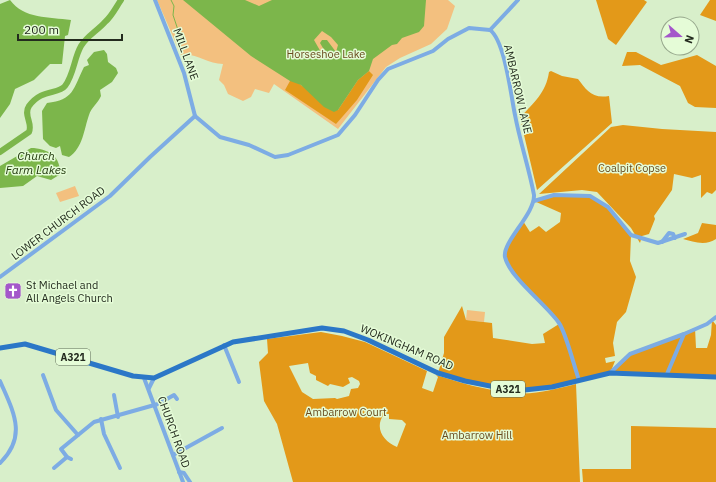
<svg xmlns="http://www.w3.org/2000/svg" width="716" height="482" font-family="'IBM Plex Sans',sans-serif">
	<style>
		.green { fill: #f3c07f }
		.forest { fill: #e39919; fill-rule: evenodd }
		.water { fill: #7cb64b; fill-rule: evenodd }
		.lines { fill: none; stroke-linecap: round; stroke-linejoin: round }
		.stream { stroke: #7cb64b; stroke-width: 1 }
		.river { stroke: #7cb64b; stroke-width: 6 }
		.minor { stroke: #7dace4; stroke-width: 4 }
		.major { stroke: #2b77c7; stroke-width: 5 }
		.labels { text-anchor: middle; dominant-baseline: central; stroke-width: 3; stroke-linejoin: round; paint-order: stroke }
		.shield { fill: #e5fcd7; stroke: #5d6a56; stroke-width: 1 }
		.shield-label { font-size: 10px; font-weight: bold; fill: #232b1e }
		.street-label { font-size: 11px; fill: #232b1e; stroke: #e5fcd7 }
		.park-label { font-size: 11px; fill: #694a1e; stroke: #e5fcd7 }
		.poi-label { font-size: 11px; fill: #232b1e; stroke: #e5fcd7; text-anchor: start }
		.water-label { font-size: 12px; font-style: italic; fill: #233a0f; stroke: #e5fcd7 }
	</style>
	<rect width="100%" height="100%" fill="#d8efca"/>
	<!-- green -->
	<g class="green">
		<path d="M157 0H448L455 6 447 29 431 44 400 58 386 67 338 129 274 84 269 93 255 89 251 97 243 101 228 94 224 85 219 80 223 64C207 64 195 52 181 55Z"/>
		<polygon points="75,186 79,196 60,202 56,193"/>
		<polygon points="467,310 485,312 484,322 466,320"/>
	</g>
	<!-- forest -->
	<g class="forest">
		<polygon points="596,0 644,0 647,2 616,45 608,39"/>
		<polygon points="710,0 716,0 716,21 700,15"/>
		<polygon points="627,52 636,52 661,65 697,55 716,66 716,108 695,107 688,103 680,86 640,65 622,66"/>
		<polygon points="369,71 373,75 357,100 336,124 285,90 290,81 295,81 338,110 358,80"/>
		<path d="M551 71 562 76 578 79C586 89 591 99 609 96L612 123 537 190 520 118C534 102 546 93 549 72Z"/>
		<polygon points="623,125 662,129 716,132 716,190 712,194 707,192 701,198 701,175 692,178 674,174 672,190 654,216 655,219 649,234 642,236 640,243 631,228 597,192 582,190 539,194 611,127"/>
		<path d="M554 195 590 196 608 207 631 235 630 261 636 277 626 312 617 322 613 343 615 356 605 358 606 363 615 361 611 371 630 354 695 328 696 348H707L711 335 712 320 716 325V377L610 373 552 387 515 391 438 373 444 353V337L462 306 466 320 492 323 493 338 532 344 545 343 543 334 559 324C547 310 508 272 505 257 503 246 517 230 523 221L530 232 539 226 546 232 560 222 561 213 534 201Z"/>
		<path d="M702 223 716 225V239C706 246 693 242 683 239L698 233Z"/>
		<path d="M321 332 342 336 365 342 427 371 422 388 433 392 438 377 436 375C461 383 488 391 515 393 535 395 556 389 576 384L580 482H293L277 424 264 401 259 362 268 353 267 339ZM308 363 310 373 316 376V380L328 386 330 384 343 387 350 383 348 378 352 377 359 381 360 384 358 388 351 389 349 396 337 399 335 398 313 399 302 392 289 366ZM384 414H389V419L402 420 406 424 397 447C383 441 374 428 384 414Z"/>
		<polygon points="631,426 716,428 716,482 583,482 582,469 631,469"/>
	</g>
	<!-- water -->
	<g class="water">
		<path d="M10 0C24 19 49 17 71 20L68 35 65 36 62 64H50L34 80 15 89 10 104 0 118V4Z"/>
		<path d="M183 0H245L259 6 272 0H426L424 26 419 32 402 38 397 44 392 45 373 59 369 71 358 80 338 110 334 112 324 107 301 85 290 81 251 56ZM322 31 331 37 338 45 336 52 327 40H322L320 43 326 53 331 54 328 57 322 54 314 40Z"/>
		<path d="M104 50 107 54 108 62 116 68 118 73 112 82 100 90 101 96C98 103 91 108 89 115 84 129 83 148 69 157L62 155 60 146 56 148 50 146 43 139 42 111 47 103C74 100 73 89 84 67L89 65 87 60 94 52Z"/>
		<path d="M31 148C47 148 63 157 59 175L51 180 37 176 23 186 0 188V166Z"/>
	</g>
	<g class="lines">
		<!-- stream -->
		<polyline class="stream" points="171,0 174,6 173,15 182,42"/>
		<!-- river -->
		<path class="river" d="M0 152 29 132C33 123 23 115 29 106 42 88 58 95 65 86 74 74 74 58 81 46 87 36 97 31 105 22 112 16 116 7 121 0"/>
		<!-- minor -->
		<g class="minor">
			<polyline points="155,0 184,73 195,116"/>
			<polyline points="490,30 518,0"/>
			<path d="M195 116 220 137 249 145 275 157 288 155 338 135 355 115 378 80 388 69 433 51 448 39 469 28 490 30C505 41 511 96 515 115 520 142 529 168 534 195 535 214 502 242 505 257 510 278 546 304 559 323 566 333 574 366 579 380"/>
			<polyline points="534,201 554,195 590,196 608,207 631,235 658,243 685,234"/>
			<polyline points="662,242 669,233 673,234 675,238"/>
			<polyline points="0,277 110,196 150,157 195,116"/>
			<polyline points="224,345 239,382"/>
			<polyline points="610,373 630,354 684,334"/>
			<polyline points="667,374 684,334 707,324 716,317"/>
			<polyline points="43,375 56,410 78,435"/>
			<polyline points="144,378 183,482"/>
			<path d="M0 381C13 411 28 436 0 463"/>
			<polyline points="149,388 154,378"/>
			<polyline points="114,395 118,417"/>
			<polyline points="101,419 104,434 120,468"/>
			<polyline points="173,455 222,428"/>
			<polyline points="71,459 67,457 61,449 94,422 158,404 174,395 177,399"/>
			<polyline points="54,468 67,457"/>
			<polyline points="179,472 184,473 190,482"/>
		</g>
		<!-- major -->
		<polyline class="major" points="0,348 25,344 133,376 154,378 233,342 322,328 344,331 368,340 438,373 465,381 515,391 552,387 610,373 716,377"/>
	</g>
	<!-- icons -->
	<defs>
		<g id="church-square" transform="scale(0.9)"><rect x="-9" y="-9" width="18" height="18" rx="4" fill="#a457ca" stroke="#e5fcd7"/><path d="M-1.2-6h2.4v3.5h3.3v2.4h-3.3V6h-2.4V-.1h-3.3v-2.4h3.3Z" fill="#fff"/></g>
	</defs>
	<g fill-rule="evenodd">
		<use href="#church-square" x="13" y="291"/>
	</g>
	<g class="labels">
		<!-- shield labels -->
		<g class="shield">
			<rect x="56" y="349" width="34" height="16" rx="3"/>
			<rect x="491" y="381" width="34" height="16" rx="3"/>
		</g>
		<g class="shield-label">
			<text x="73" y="357">A321</text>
			<text x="508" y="389">A321</text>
		</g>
		<!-- street labels -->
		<g class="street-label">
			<text transform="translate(186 54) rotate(70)">MILL LANE</text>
			<text transform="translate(518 89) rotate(77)">AMBARROW LANE</text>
			<text transform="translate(58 223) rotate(-37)">LOWER CHURCH ROAD</text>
			<text transform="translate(407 347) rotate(23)">WOKINGHAM ROAD</text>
			<text transform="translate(174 432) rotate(70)">CHURCH ROAD</text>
		</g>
		<!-- park labels -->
		<g class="park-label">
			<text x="326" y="54">Horseshoe Lake</text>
			<text x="632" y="168">Coalpit Copse</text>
			<text x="346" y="412">Ambarrow Court</text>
			<text x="477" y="435">Ambarrow Hill</text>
		</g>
		<!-- poi labels -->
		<g class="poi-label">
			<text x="26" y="285">St Michael and<tspan x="26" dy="13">All Angels Church</tspan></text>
		</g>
		<!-- water labels -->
		<g class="water-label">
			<text x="36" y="155">Church<tspan x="36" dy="14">Farm Lakes</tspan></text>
		</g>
	</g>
	<!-- north arrow -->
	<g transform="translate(680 36) rotate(110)"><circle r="19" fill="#e5fcd7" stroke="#97a88d"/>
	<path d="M0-3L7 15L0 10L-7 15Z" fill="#a457ca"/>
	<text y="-6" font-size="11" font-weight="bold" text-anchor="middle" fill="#232b1e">N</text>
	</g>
	<!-- scale -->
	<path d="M18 34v6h104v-6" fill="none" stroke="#232b1e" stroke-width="2"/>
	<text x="24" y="34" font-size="12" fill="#232b1e" stroke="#e5fcd7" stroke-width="3" paint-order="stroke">200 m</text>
</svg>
